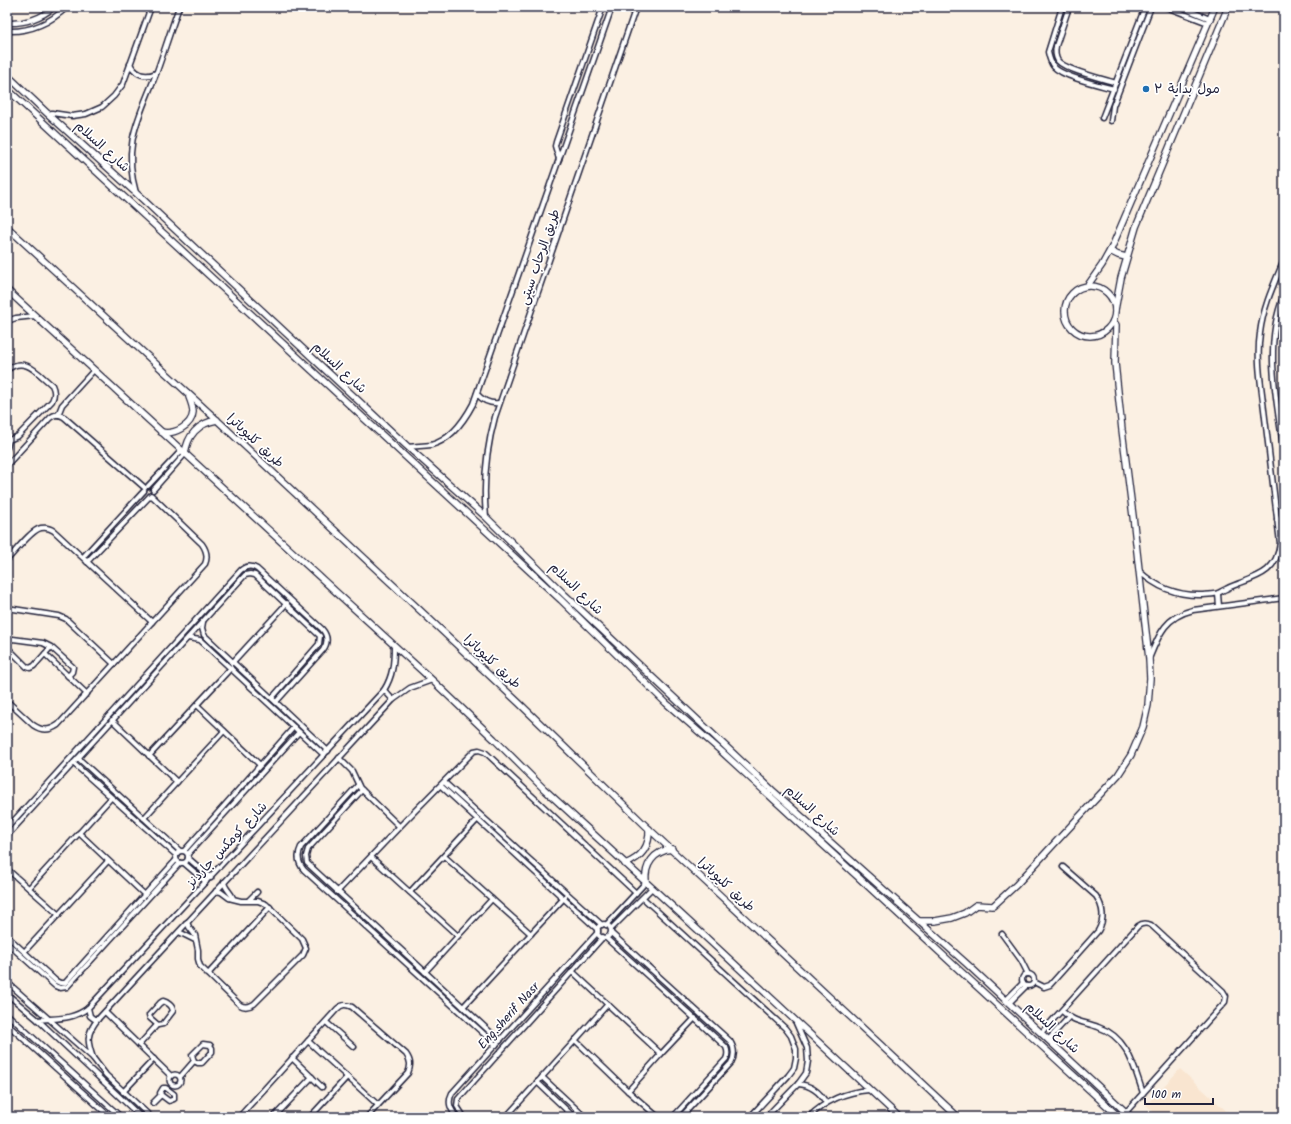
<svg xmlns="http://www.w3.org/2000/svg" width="1291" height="1124" font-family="Kalam,'Playpen Sans Arabic',sans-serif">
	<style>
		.built { fill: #f9e5d0 }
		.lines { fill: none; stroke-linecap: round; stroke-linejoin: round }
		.street-casing { stroke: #22223b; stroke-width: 7 }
		.secondary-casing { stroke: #22223b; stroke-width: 8 }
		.street { stroke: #fff; stroke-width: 4 }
		.secondary { stroke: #fff; stroke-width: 5.5 }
		.poi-dot { fill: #1f6fb2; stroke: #fff; stroke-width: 1.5 }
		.labels { text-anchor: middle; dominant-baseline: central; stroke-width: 3.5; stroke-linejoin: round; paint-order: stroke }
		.poi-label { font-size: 13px; fill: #22223b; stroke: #fff; text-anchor: start }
		.street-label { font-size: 13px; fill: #22223b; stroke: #fff }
	</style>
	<rect width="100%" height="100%" fill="#fbf0e3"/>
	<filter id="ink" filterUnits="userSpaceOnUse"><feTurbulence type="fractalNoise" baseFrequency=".025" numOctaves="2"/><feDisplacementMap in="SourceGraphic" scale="8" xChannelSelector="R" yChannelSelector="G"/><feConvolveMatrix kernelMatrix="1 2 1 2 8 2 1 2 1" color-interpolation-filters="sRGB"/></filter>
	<g filter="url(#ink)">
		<!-- built -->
		<polygon class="built" points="1180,1069 1233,1117 1159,1117 1146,1105"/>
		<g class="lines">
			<!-- street casing -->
			<g class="street-casing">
				<g id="street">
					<path d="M1062 7 1048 52C1049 57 1050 62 1054 67 1063 77 1099 85 1114 89"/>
					<path d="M1069 7 1056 46C1055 51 1055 56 1058 61 1066 70 1103 79 1116 83"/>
					<polyline points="1166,7 1208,23"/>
					<polyline points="1181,7 1210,19"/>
					<path d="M7 23C24 24 42 18 54 7"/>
					<path d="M7 31C31 32 50 23 67 7"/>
					<path d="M130 64C136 75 145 78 156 73"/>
					<polyline points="48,114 52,113 72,116 86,114 102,107 114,96 123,84 151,7"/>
					<polyline points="1102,118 1145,7"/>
					<polyline points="1111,121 1113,106 1151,7"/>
					<polyline points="559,159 555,146 556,142 603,7"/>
					<path d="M136 193C122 144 139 118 156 74 164 52 171 29 179 7"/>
					<path d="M1284 295C1263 345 1277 401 1284 453"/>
					<polyline points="7,321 16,318 35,316"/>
					<path d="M7 370C25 355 38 374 52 385 55 391 55 395 52 401L18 436 9 440 7 448"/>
					<path d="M477 394C483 401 490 404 499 403"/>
					<polyline points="58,415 62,405 94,370"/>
					<path d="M408 447C416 446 423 446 431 445 451 440 464 421 473 404L559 159 612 7"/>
					<path d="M7 465 50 418C54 414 59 414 64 417L145 488"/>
					<polyline points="148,486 181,451"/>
					<polyline points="153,490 185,454"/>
					<path d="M486 517C483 483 486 450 495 417L636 7"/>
					<polyline points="1277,520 1284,519"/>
					<polyline points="83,557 144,491"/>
					<path d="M7 560C15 552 31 530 41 528 46 527 50 528 54 531L152 622"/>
					<polyline points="87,562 150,496"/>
					<path d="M1139 571C1157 588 1178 596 1203 595 1208 594 1214 595 1218 593 1221 592 1223 590 1226 589 1231 586 1236 585 1240 583 1263 575 1277 569 1280 543 1275 501 1270 460 1265 418 1262 390 1256 361 1260 333 1263 307 1274 284 1284 260"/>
					<polyline points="1218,594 1219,606"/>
					<polyline points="7,608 59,616 66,619 114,664"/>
					<polyline points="203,622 202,628 204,635 328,751"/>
					<polyline points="188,638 200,640 324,755"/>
					<polyline points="51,647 43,643 13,639 9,640 7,644 8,648 27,667 30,668 34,666 51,647 73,667 72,672 68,676"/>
					<polyline points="45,654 87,694"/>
					<path d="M1149 659C1159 634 1165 617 1193 610L1284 598"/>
					<polyline points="232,663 287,603"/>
					<polyline points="384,690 393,700"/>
					<path d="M7 701 33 725C42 731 49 731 58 725L205 564C208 557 207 551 202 544L151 495"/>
					<polyline points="197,705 260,765"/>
					<polyline points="112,720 177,782"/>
					<polyline points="149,756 231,668"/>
					<polyline points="78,758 180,851"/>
					<polyline points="339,758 352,771 360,788 399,826"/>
					<polyline points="73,763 176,855"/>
					<polyline points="444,782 602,925"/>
					<path d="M358 785 301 847C297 855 298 863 304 870L496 1045"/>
					<polyline points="441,786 598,930"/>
					<polyline points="362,790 308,849 306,856 307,863 500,1041"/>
					<polyline points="144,818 224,731"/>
					<path d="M7 828 241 570C246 566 251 565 257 569L322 629C328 636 328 643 323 650L276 702"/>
					<polyline points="79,833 145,895"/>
					<polyline points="7,836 245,575 250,574 255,575 320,636 319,644 272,698"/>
					<circle cx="182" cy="857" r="6"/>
					<polyline points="184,851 294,727"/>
					<polyline points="188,854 299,732"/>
					<polyline points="444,856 531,934"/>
					<polyline points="371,857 458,936"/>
					<polyline points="188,858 211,878"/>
					<polyline points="184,863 206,882"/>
					<polyline points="7,869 59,915"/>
					<path d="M224 882C225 889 231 892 233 898"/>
					<polyline points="29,888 111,798"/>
					<polyline points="337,892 405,821 474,751 479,750 485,752 636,893"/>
					<polyline points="410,892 477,820"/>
					<polyline points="643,898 785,1028 791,1036 796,1049 796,1058 794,1068 788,1076 750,1117"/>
					<polyline points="249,900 257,892"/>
					<path d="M187 922 189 927 195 935 198 950V959L200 966 240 1005C245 1008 249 1007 254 1004L303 955 306 948 302 939 266 904 258 901H241L229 898 221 892 216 891"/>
					<circle cx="604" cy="931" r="7"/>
					<polyline points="606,925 646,882"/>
					<polyline points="611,929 652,888"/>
					<polyline points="179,932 195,940"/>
					<path d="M611 933 730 1041C735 1049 735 1056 731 1063L681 1117"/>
					<polyline points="1002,934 1021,960 1028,974"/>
					<polyline points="7,936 56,981 60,983 65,983 176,860"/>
					<path d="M606 938 726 1047C728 1052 728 1055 726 1059L673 1117"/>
					<polyline points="7,943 55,986 60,988 67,987 180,863"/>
					<polyline points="24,952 108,861"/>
					<polyline points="572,971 661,1054"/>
					<polyline points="425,972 492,899"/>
					<polyline points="208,974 270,907"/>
					<circle cx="1028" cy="980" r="6"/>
					<polyline points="7,982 93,1058 106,1075 151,1117"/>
					<path d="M1034 982 1044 987 1050 985 1098 931C1105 919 1104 908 1096 896L1063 867"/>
					<polyline points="7,994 38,1020 141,1117"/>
					<polyline points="1006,1000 1023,983"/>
					<path d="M163 1001C167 1002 173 1006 173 1011L163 1024 158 1025 150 1018 149 1015 160 1003Z"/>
					<polyline points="1009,1003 1026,986"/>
					<polyline points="463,1007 565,897"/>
					<polyline points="88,1008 90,1016 94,1019 98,1019"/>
					<path d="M1062 1011C1073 1022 1085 1022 1098 1027 1128 1037 1134 1067 1143 1093"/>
					<polyline points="105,1012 171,1076"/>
					<polyline points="7,1014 121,1117"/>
					<path d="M38 1020C58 1018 72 1020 88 1008L384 690C393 676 394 662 394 646"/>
					<polyline points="326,1022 354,1047"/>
					<polyline points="7,1024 110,1117"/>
					<path d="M1041 1033 1138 926C1142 923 1147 923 1151 925L1223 991 1226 996 1225 1002 1126 1112"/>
					<polyline points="575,1040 628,1091 658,1117"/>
					<polyline points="1048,1040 1069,1017"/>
					<polyline points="308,1041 378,1105"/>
					<polygon points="203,1044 210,1045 212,1048 212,1052 202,1063 198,1063 194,1061 192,1055"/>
					<polyline points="139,1045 157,1025"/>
					<path d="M93 1058C87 1041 86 1034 98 1019L393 700 410 688 432 680"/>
					<polyline points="292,1058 322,1087"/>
					<circle cx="175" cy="1080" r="5.5"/>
					<polyline points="180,1077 194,1061"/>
					<polyline points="542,1077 585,1117"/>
					<polyline points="537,1082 574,1117"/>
					<path d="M798 1084C811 1085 820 1092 826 1103"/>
					<polygon points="163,1088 166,1088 174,1094 174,1099 169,1101 161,1095 160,1093"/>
					<polyline points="628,1091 661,1054 695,1018"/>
					<polyline points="123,1092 154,1059"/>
					<polyline points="153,1103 161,1095"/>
					<path d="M239 1117 337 1009C342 1004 346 1004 352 1007L406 1054C411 1061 411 1066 408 1073L367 1117"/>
					<polyline points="274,1117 312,1077"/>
					<polyline points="310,1117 347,1077"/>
					<path d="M456 1117C451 1109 447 1103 452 1093L598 932"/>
					<polyline points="464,1117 457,1106 458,1099 603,937"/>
					<polyline points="506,1117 608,1004"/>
					<polyline points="766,1117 798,1084 806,1073 808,1061 807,1048 796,1023"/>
					<path d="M809 1117C826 1100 845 1092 869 1090"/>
				</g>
			</g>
			<!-- secondary casing -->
			<g class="secondary-casing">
				<g id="secondary">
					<polyline points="7,75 48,114 136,193 408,447 486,517 565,595 772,790 967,964 1131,1117"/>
					<polyline points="7,89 561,600 666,703 721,751 1119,1117"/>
					<polyline points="7,227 217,420 519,703 649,829 958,1117"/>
					<polyline points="1110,251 1118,255 1126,257"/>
					<polyline points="1088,285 1102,265 1112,247 1215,7"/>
					<circle cx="1090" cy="311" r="25"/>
					<polyline points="7,290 432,680 494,739 544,789 684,917 899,1117"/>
					<polyline points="1115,310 1121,278 1136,227 1228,7"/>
					<path d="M161 432C174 435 192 426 193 412 193 407 191 402 189 397"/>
					<path d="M185 454C187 436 198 423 217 420"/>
					<path d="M625 864C641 858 650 847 649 829"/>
					<path d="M646 882C644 865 654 851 672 849"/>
					<polyline points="920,921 935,921 952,918 965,913 976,905 993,906 1016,885 1118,775 1131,755 1143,727 1148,705 1150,678 1149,659 1133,516 1122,430 1115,363 1116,325 1113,321"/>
				</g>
			</g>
			<!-- street -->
			<use href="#street" class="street"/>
			<!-- secondary -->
			<use href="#secondary" class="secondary"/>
		</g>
	</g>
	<!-- markers -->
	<circle class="poi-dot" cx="1146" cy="89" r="4"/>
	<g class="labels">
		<!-- poi labels -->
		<g class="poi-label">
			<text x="1154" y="89">مول بداية ۲</text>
		</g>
		<!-- street labels -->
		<g class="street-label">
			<text transform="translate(102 147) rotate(42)">شارع السلام</text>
			<text transform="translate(540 257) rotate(-71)">طريق الرحاب سيتى</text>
			<text transform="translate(339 368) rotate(43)">شارع السلام</text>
			<text transform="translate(255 441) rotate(43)">طريق كليوباترا</text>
			<text transform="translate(576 589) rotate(44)">شارع السلام</text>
			<text transform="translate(492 662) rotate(43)">طريق كليوباترا</text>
			<text transform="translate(812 811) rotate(42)">شارع السلام</text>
			<text transform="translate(227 845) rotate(-47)">شارع كومكس جاردنز</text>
			<text transform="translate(726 885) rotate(43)">طريق كليوباترا</text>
			<text transform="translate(509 1016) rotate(-48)">Eng.sherif Nasr</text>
			<text transform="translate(1052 1028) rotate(43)">شارع السلام</text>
		</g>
	</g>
	<!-- margin -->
	<rect width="1291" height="1124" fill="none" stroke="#fff" stroke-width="24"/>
	<rect x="12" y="12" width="1267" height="1100" fill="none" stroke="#22223b" stroke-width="1.5" filter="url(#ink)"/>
	<!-- scale -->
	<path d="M1145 1098v6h68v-6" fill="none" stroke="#22223b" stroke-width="2"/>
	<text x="1151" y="1098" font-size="12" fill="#22223b" stroke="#ffffff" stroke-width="3" paint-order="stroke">100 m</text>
</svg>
